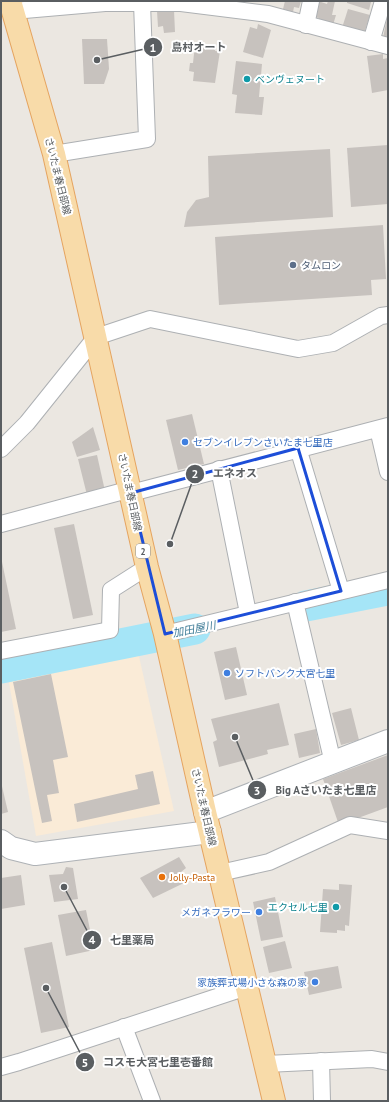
<svg xmlns="http://www.w3.org/2000/svg" width="389" height="1102" font-family="'PT Sans','Noto Sans JP',sans-serif">
	<style>
		.commercial { fill: #faebd7 }
		.lines { fill: none; stroke-linecap: round; stroke-linejoin: round }
		.river { stroke: #a5e5f7; stroke-width: 31 }
		.building { fill: #c7c2be }
		.street-casing { stroke: #adb0b3; stroke-width: 18 }
		.secondary-casing { stroke: #aeb2b6; stroke-width: 24 }
		.primary-casing { stroke: #e5a460; stroke-width: 24 }
		.street { stroke: #fff; stroke-width: 16 }
		.secondary { stroke: #fff; stroke-width: 22 }
		.primary { stroke: #f8dba9; stroke-width: 22 }
		.marked { fill: none; stroke: #1d4ed8; stroke-width: 3; stroke-linejoin: round }
		.culture-dot { fill: #0f9aa8; stroke: #fff; stroke-width: 1.5 }
		.service-dot { fill: #5c6f8a; stroke: #fff; stroke-width: 1.5 }
		.shop-dot { fill: #3f7fe0; stroke: #fff; stroke-width: 1.5 }
		.food-dot { fill: #e8710a; stroke: #fff; stroke-width: 1.5 }
		.labels { text-anchor: middle; dominant-baseline: central; stroke-width: 4; stroke-linejoin: round; paint-order: stroke }
		.shield { fill: #fff; stroke: #8c8e90; stroke-width: 1 }
		.shield-label { font-size: 9px; font-weight: bold; fill: #5a5e61 }
		.culture-label { font-size: 10px; fill: #0d838f; stroke: #fff; text-anchor: start }
		.street-label { font-size: 10px; fill: #5a5e61; stroke: #fff }
		.service-label { font-size: 10px; fill: #4e5e75; stroke: #fff; text-anchor: start }
		.shop-label { font-size: 10px; fill: #366cbe; stroke: #fff; text-anchor: start }
		.food-label { font-size: 10px; fill: #c56008; stroke: #fff; text-anchor: start }
		.water-label { font-size: 11px; font-style: italic; fill: #3f7c97; stroke: #fff }
		.leader { fill: none; stroke: #5a5e61; stroke-width: 1.5 }
		.callout-dot { fill: #5a5e61; stroke: #fff; stroke-width: 1.5 }
		.mark-label { font-size: 12px; text-anchor: middle; font-weight: bold; fill: #fff }
		.callout-label { font-size: 11px; text-anchor: middle; font-weight: bold; fill: #5a5e61; stroke: #fff; stroke-width: 4; stroke-linejoin: round; paint-order: stroke }
	</style>
	<rect width="100%" height="100%" fill="#ebe7e1"/>
	<!-- commercial -->
	<polygon class="commercial" points="138,652 174,811 36,836 8,677"/>
	<g class="lines">
		<!-- river -->
		<g class="river">
			<polyline points="306,606 388,590"/>
			<polyline points="1,668 195,629"/>
		</g>
	</g>
	<!-- building -->
	<g class="building">
		<polygon points="285,1 301,1 299,8 294,7 293,12 283,9"/>
		<polygon points="318,1 327,4 328,1 335,1 332,15 336,15 333,25 319,21 319,18 314,17"/>
		<polygon points="347,1 374,1 371,2 369,10 347,3"/>
		<polygon points="348,9 370,15 364,34 342,28"/>
		<polygon points="174,10 175,32 164,33 163,26 158,27 157,11"/>
		<polygon points="387,18 388,18 388,39 383,38"/>
		<polygon points="258,24 271,30 263,58 243,52 250,27 257,29"/>
		<polygon points="82,39 107,39 109,69 104,84 84,84"/>
		<polygon points="195,45 216,46 215,51 220,51 215,83 193,81 194,72 189,71 190,63 193,63"/>
		<polygon points="383,54 383,59 388,58 388,90 372,93 367,56"/>
		<polygon points="236,61 262,64 259,97 264,97 262,115 235,113 237,95 232,94"/>
		<polygon points="388,145 388,204 351,207 347,148"/>
		<polygon points="330,149 333,217 184,227 187,212 196,200 209,197 208,156"/>
		<polygon points="383,225 386,279 371,280 372,295 219,305 215,237"/>
		<polygon points="192,414 204,464 178,470 166,420"/>
		<polygon points="93,427 100,450 77,457 72,442"/>
		<polygon points="97,455 105,491 87,495 78,459"/>
		<polygon points="74,524 93,615 73,619 54,528"/>
		<polygon points="1,557 16,629 1,632"/>
		<polygon points="236,647 247,695 225,700 214,652"/>
		<polygon points="51,674 68,757 53,760 59,793 47,795 52,821 42,823 13,682"/>
		<polygon points="279,703 289,745 267,750 268,754 219,767 213,742 217,740 211,719"/>
		<polygon points="351,708 359,740 341,745 332,713"/>
		<polygon points="316,729 320,753 299,758 294,734"/>
		<polygon points="388,755 388,807 339,825 323,779"/>
		<polygon points="153,771 160,804 77,822 74,804 138,789 135,775"/>
		<polygon points="1,782 8,812 1,814"/>
		<polygon points="179,857 186,868 181,872 186,882 153,898 140,878"/>
		<polygon points="66,867 73,868 78,899 54,902 49,875 63,874"/>
		<polygon points="21,875 25,905 1,909 1,878"/>
		<polygon points="339,884 352,885 349,926 345,925 345,931 337,930 337,933 320,932 323,889 339,890"/>
		<polygon points="275,897 283,937 261,941 253,902"/>
		<polygon points="86,910 94,950 66,956 58,915"/>
		<polygon points="285,941 292,968 269,973 263,947"/>
		<polygon points="52,942 69,1027 41,1033 24,948"/>
		<polygon points="338,966 342,988 309,995 304,972"/>
	</g>
	<g class="lines">
		<!-- street casing -->
		<g class="street-casing">
			<g id="street">
				<polyline points="13,11 105,3 181,3 268,14 388,46"/>
				<polyline points="306,25 311,1"/>
				<polyline points="371,42 383,1"/>
				<polyline points="54,154 147,139 142,3"/>
				<polyline points="378,429 388,472"/>
				<polyline points="298,448 341,591"/>
				<polyline points="1,449 27,423 96,337 150,319 298,349 333,343 381,316 388,315"/>
				<polyline points="219,469 248,613"/>
				<polyline points="1,524 120,492 131,493 388,426"/>
				<polyline points="295,602 333,763"/>
				<polyline points="165,634 388,580"/>
				<polyline points="1,651 110,630 111,590 147,567"/>
				<polyline points="220,873 269,862 350,825 388,831"/>
				<polyline points="124,1027 152,1101"/>
				<polyline points="321,1061 322,1101"/>
				<polyline points="266,1064 372,1059 388,1062"/>
				<polyline points="1,1067 19,1062 247,987"/>
			</g>
		</g>
		<!-- secondary casing -->
		<g class="secondary-casing">
			<g id="secondary">
				<polyline points="205,812 388,741"/>
				<polyline points="1,841 11,848 35,854 210,832"/>
			</g>
		</g>
		<!-- primary casing -->
		<g class="primary-casing">
			<polyline id="primary" points="10,1 54,154 147,567 165,634 205,812 274,1101"/>
		</g>
		<!-- street -->
		<use href="#street" class="street"/>
		<!-- secondary -->
		<use href="#secondary" class="secondary"/>
		<!-- primary -->
		<use href="#primary" class="primary"/>
	</g>
	<!-- marked area -->
	<path class="marked" d="M298 448 341 591 165 634 131 493Z"/>
	<!-- markers -->
	<g class="culture-dot">
		<circle cx="247" cy="79" r="4"/>
		<circle cx="336" cy="907" r="4"/>
	</g>
	<circle class="service-dot" cx="293" cy="265" r="4"/>
	<g class="shop-dot">
		<circle cx="185" cy="442" r="4"/>
		<circle cx="227" cy="673" r="4"/>
		<circle cx="259" cy="912" r="4"/>
		<circle cx="315" cy="982" r="4"/>
	</g>
	<circle class="food-dot" cx="162" cy="877" r="4"/>
	<g class="labels">
		<!-- shield labels -->
		<rect class="shield" x="136" y="544" width="14" height="14" rx="3"/>
		<g class="shield-label">
			<text x="143" y="551">2</text>
		</g>
		<!-- culture labels -->
		<g class="culture-label">
			<text x="255" y="79">ベンヴェヌート</text>
			<text x="328" y="907" text-anchor="end">エクセル七里</text>
		</g>
		<!-- street labels -->
		<g class="street-label">
			<text transform="translate(58 176) rotate(76)">さいたま春日部線</text>
			<text transform="translate(130 492) rotate(78)">さいたま春日部線</text>
			<text transform="translate(204 807) rotate(77)">さいたま春日部線</text>
		</g>
		<!-- service labels -->
		<g class="service-label">
			<text x="301" y="265">タムロン</text>
		</g>
		<!-- shop labels -->
		<g class="shop-label">
			<text x="193" y="442">セブンイレブンさいたま七里店</text>
			<text x="235" y="673">ソフトバンク大宮七里</text>
			<text x="251" y="912" text-anchor="end">メガネフラワー</text>
			<text x="307" y="982" text-anchor="end">家族葬式場小さな森の家</text>
		</g>
		<!-- food labels -->
		<g class="food-label">
			<text x="170" y="877">Jolly-Pasta</text>
		</g>
		<!-- water labels -->
		<g class="water-label">
			<text transform="translate(194 629) rotate(-11)">加田屋川</text>
		</g>
	</g>
	<!-- callouts -->
	<path class="leader" d="M97 60L153 47M170 544L195 474M235 737L257 790M64 887L92 940M46 988L85 1062"/>
	<g class="callout-dot">
		<circle cx="97" cy="60" r="4"/>
		<circle cx="170" cy="544" r="4"/>
		<circle cx="235" cy="737" r="4"/>
		<circle cx="64" cy="887" r="4"/>
		<circle cx="46" cy="988" r="4"/>
		<circle cx="153" cy="47" r="10"/>
		<circle cx="195" cy="474" r="10"/>
		<circle cx="257" cy="790" r="10"/>
		<circle cx="92" cy="940" r="10"/>
		<circle cx="85" cy="1062" r="10"/>
	</g>
	<g class="mark-label">
		<text x="153" y="52">1</text>
		<text x="195" y="478">2</text>
		<text x="257" y="795">3</text>
		<text x="92" y="944">4</text>
		<text x="85" y="1067">5</text>
	</g>
	<g class="callout-label">
		<text x="199" y="51">島村オート</text>
		<text x="235" y="477">エネオス</text>
		<text x="326" y="794">Big Aさいたま七里店</text>
		<text x="132" y="944">七里薬局</text>
		<text x="158" y="1066">コスモ大宮七里壱番館</text>
	</g>
	<!-- border -->
	<rect width="389" height="1102" fill="none" stroke="#5a5e61" stroke-width="4"/>
</svg>
